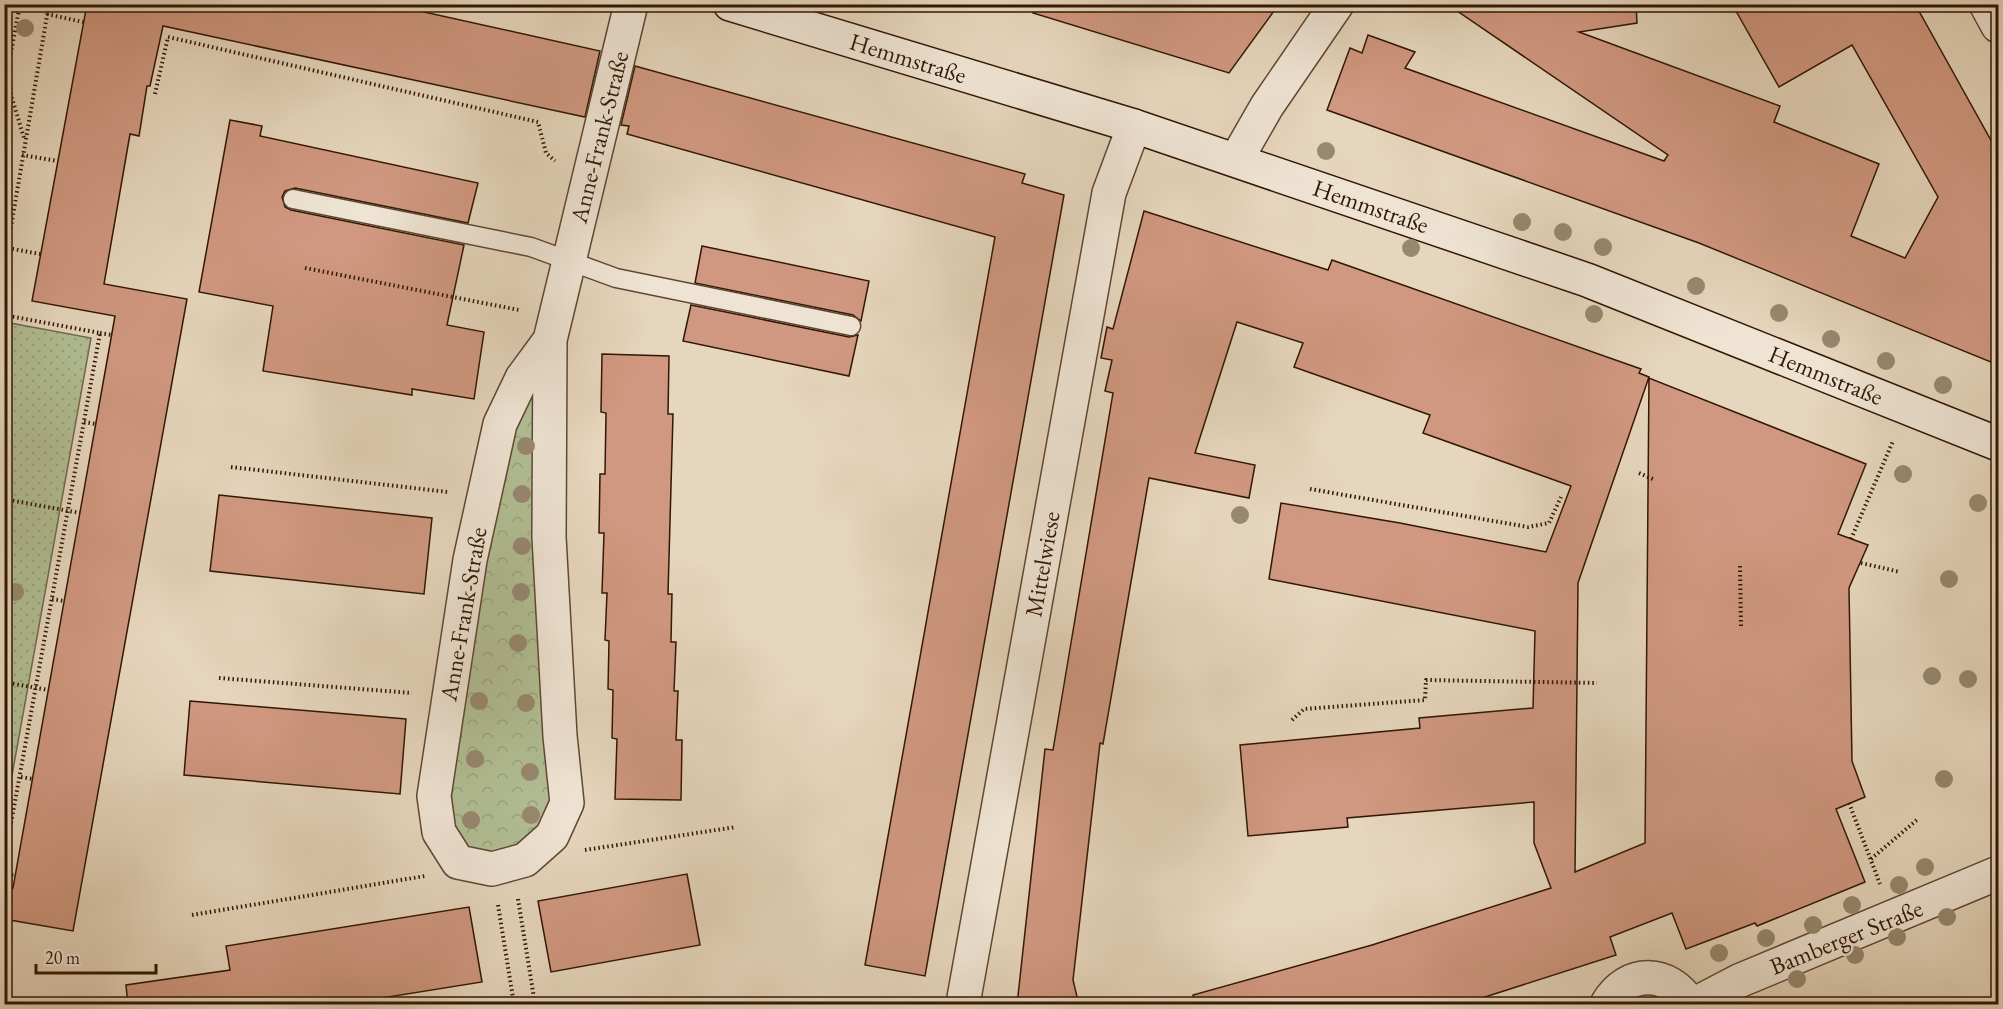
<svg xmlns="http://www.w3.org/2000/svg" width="2003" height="1009" font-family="'EB Garamond',serif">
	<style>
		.grass { fill: url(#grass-dots); stroke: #716a4c; stroke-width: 1.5 }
		.forest { fill: url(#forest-crowns); stroke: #716a4c; stroke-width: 1.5 }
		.building { fill: #d09880; stroke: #311704; stroke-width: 1.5 }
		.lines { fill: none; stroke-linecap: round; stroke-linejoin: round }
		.lane-casing { stroke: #5e4732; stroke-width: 21 }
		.street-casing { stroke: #5e4732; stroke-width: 36 }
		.secondary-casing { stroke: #311704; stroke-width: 36 }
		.path { stroke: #311704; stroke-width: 4; stroke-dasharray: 1.5 3; stroke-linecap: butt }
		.lane { stroke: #efe4d4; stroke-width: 18 }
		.street { stroke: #efe4d4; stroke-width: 33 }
		.secondary { stroke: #efe4d4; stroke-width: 33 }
		.tree { fill: #97886f }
		.labels { text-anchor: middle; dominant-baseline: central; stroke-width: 5; stroke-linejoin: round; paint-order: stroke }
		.street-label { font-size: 24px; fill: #311704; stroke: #efe4d4 }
	</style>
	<defs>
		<pattern id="grass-dots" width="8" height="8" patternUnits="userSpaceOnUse" patternTransform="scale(1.5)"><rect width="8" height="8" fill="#b1be94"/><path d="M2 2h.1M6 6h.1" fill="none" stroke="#99a37e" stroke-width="1.8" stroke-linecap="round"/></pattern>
		<pattern id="forest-crowns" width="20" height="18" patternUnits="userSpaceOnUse" patternTransform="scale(1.5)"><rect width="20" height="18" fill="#b1be94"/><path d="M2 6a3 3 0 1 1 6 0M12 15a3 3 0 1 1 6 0" fill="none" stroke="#99a37e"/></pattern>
	</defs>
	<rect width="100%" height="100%" fill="#e6d6bd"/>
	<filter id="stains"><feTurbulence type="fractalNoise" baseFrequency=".00333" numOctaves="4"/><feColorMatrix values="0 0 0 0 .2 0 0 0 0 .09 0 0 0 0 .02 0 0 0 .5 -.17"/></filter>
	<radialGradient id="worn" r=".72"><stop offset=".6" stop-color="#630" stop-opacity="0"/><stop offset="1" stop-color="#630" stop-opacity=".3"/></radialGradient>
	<!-- grass -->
	<polygon class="grass" points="5,322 91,338 5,814 4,322"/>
	<!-- forest -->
	<polygon class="forest" points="532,382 540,387 555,811 532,839 504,855 472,852 454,837 449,805 460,692 511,432"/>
	<!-- building -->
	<g class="building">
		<polygon points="87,4 388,4 600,51 585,117 163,26 150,86 147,86 139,136 130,134 104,284 187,299 73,931 4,919 4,887 13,888 115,316 32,301"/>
		<polygon points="1034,4 1279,4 1229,73 1033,13"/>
		<polygon points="1447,4 1636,4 1637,23 1579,32 1780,106 1774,122 1879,164 1851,236 1905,258 1938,197 1852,45 1779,87 1732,4 1915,4 1998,153 1998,365 1699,243 1327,110 1350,48 1362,53 1368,35 1415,52 1405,68 1664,161 1668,155"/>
		<polygon points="635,66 1025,174 1022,183 1064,195 925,976 865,965 995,237 627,134 629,126 621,125"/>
		<polygon points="230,120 262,126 260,136 478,183 468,223 295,188 285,191 282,197 285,207 291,210 464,245 447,325 484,332 474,399 412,389 412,395 263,371 273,306 199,292"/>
		<polygon points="1144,211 1328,270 1332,260 1641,369 1639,373 1649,377 1578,583 1575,872 1645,843 1649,378 1866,464 1838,534 1868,545 1849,588 1852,761 1865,797 1836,809 1865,882 1757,926 1755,923 1686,949 1672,913 1610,937 1616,955 1460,1005 1194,1005 1193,995 1372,945 1551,888 1534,843 1534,802 1347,818 1348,827 1248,836 1240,745 1420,728 1419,718 1533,708 1535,631 1269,579 1281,503 1400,523 1546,552 1571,486 1423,433 1430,415 1294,367 1303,343 1237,322 1195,453 1255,465 1249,498 1149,478 1103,744 1100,743 1073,980 1079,1005 1017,1005 1045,749 1053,750 1113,393 1105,391 1112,360 1101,358 1107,327 1113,329"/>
		<polygon points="702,246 869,281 861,321 853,315 695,283"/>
		<polygon points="691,305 849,337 858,335 849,376 683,341"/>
		<polygon points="602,354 669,356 668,414 673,414 668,594 672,594 671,642 676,642 674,691 678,691 676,740 682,740 681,800 615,799 617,739 612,738 613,690 608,689 609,641 605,640 607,593 602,593 604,533 599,533 600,474 605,474 606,413 601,412"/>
		<polygon points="219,495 432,518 424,594 210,571"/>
		<polygon points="190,701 406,719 400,794 184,775"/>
		<polygon points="687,874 700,945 551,972 538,901"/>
		<polygon points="469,907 482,982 338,1005 128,1005 126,985 230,970 226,946"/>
	</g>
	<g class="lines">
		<!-- lane casing -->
		<g class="lane-casing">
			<polyline id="lane" points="293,199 531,247 616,278 851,326"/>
		</g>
		<!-- street casing -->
		<g class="street-casing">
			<g id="street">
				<polyline points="1986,4 1998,26"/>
				<polyline points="1236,160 1267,106 1337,4"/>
				<polyline points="550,340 522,378 500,424 470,560 434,796 439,832 458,862 492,869 525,860 552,836 567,803 560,736 549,537 550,340 631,4"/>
				<polyline points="965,1004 964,998 1109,193 1134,126"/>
				<path d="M1607 1004C1628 968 1669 970 1690 1004"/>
				<polyline points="1695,1004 1741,980 1998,873"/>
			</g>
		</g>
		<!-- secondary casing -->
		<g class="secondary-casing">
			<polyline id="secondary" points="730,4 1134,126 1587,280 1998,444"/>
		</g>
		<!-- path -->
		<g class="path">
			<polyline points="20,4 9,63 11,95 24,138"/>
			<polyline points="47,14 83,22"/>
			<polyline points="155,94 168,37 538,122 546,153 555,161"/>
			<polyline points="22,155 57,161"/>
			<polyline points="8,248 40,254"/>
			<polyline points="4,268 49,4"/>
			<polyline points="305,268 519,310"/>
			<polyline points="4,315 100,333 4,862"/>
			<polyline points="100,333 112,335"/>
			<polyline points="84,422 96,424"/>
			<polyline points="231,467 448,492"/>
			<polyline points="1639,473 1655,480"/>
			<polyline points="1310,489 1528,527 1549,523 1561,497"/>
			<polyline points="4,499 80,513"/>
			<polyline points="1851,539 1893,441"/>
			<polyline points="1861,563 1900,572"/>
			<polyline points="1740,566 1741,628"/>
			<polyline points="52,599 64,601"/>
			<polyline points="219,678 412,693"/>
			<polyline points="4,682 48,690"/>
			<polyline points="1292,720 1304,709 1425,700 1426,680 1597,683"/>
			<polyline points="21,777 33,779"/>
			<polyline points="1849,803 1880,884"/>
			<polyline points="585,850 736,827"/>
			<polyline points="1871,859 1918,819"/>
			<polyline points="5,862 6,874 15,876"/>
			<polyline points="518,899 535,1004"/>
			<polyline points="498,905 514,1004"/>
			<polyline points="192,915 425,876"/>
		</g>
		<!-- lane -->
		<use href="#lane" class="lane"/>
		<!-- street -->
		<use href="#street" class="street"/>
		<!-- secondary -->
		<use href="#secondary" class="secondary"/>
	</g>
	<!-- trees -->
	<g class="tree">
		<circle cx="25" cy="28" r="9"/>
		<circle cx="1326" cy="151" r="9"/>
		<circle cx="1522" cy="222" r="9"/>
		<circle cx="1563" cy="232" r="9"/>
		<circle cx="1603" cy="247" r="9"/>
		<circle cx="1411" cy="248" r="9"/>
		<circle cx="1696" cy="286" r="9"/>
		<circle cx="1779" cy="313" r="9"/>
		<circle cx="1594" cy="314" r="9"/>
		<circle cx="1831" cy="339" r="9"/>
		<circle cx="1886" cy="361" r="9"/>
		<circle cx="1943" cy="385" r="9"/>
		<circle cx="526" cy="446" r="9"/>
		<circle cx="1903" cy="474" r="9"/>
		<circle cx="522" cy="494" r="9"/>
		<circle cx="1978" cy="503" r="9"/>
		<circle cx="1240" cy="515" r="9"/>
		<circle cx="522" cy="546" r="9"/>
		<circle cx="1949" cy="579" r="9"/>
		<circle cx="15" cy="592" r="9"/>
		<circle cx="521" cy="592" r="9"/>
		<circle cx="518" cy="643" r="9"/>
		<circle cx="1932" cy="676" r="9"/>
		<circle cx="1968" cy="679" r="9"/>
		<circle cx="479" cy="701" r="9"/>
		<circle cx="526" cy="703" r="9"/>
		<circle cx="475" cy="759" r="9"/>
		<circle cx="530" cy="772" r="9"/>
		<circle cx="1944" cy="779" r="9"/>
		<circle cx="531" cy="815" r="9"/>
		<circle cx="471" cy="820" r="9"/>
		<circle cx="1925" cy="867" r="9"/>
		<circle cx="1899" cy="885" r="9"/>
		<circle cx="1852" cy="905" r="9"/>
		<circle cx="1947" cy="917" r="9"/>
		<circle cx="1813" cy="925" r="9"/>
		<circle cx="1897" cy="937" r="9"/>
		<circle cx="1766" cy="938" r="9"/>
		<circle cx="1719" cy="953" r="9"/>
		<circle cx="1855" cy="955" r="9"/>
		<circle cx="1797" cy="979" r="9"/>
	</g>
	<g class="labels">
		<!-- street labels -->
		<g class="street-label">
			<text transform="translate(908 58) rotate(17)">Hemmstraße</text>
			<text transform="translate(599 137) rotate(-76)">Anne-Frank-Straße</text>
			<text transform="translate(1371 206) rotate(19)">Hemmstraße</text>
			<text transform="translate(1826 375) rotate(22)">Hemmstraße</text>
			<text transform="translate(1042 564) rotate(-80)">Mittelwiese</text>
			<text transform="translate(463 614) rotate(-80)">Anne-Frank-Straße</text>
			<text transform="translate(1846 937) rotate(-22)">Bamberger Straße</text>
		</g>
	</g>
	<!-- margin -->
	<rect width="2003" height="1009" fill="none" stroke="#e6d6bd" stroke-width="24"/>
	<rect x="6" y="6" width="1991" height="997" fill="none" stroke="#311704" stroke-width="3"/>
	<rect x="12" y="12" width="1979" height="985" fill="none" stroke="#311704" stroke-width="1.5"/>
	<!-- scale -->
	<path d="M36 964v9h120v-9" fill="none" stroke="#311704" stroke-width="3"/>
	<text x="45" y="964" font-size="18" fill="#311704" stroke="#efe4d4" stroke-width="4.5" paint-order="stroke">20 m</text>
	<rect width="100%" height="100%" filter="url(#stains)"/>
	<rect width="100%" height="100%" fill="url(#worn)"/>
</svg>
